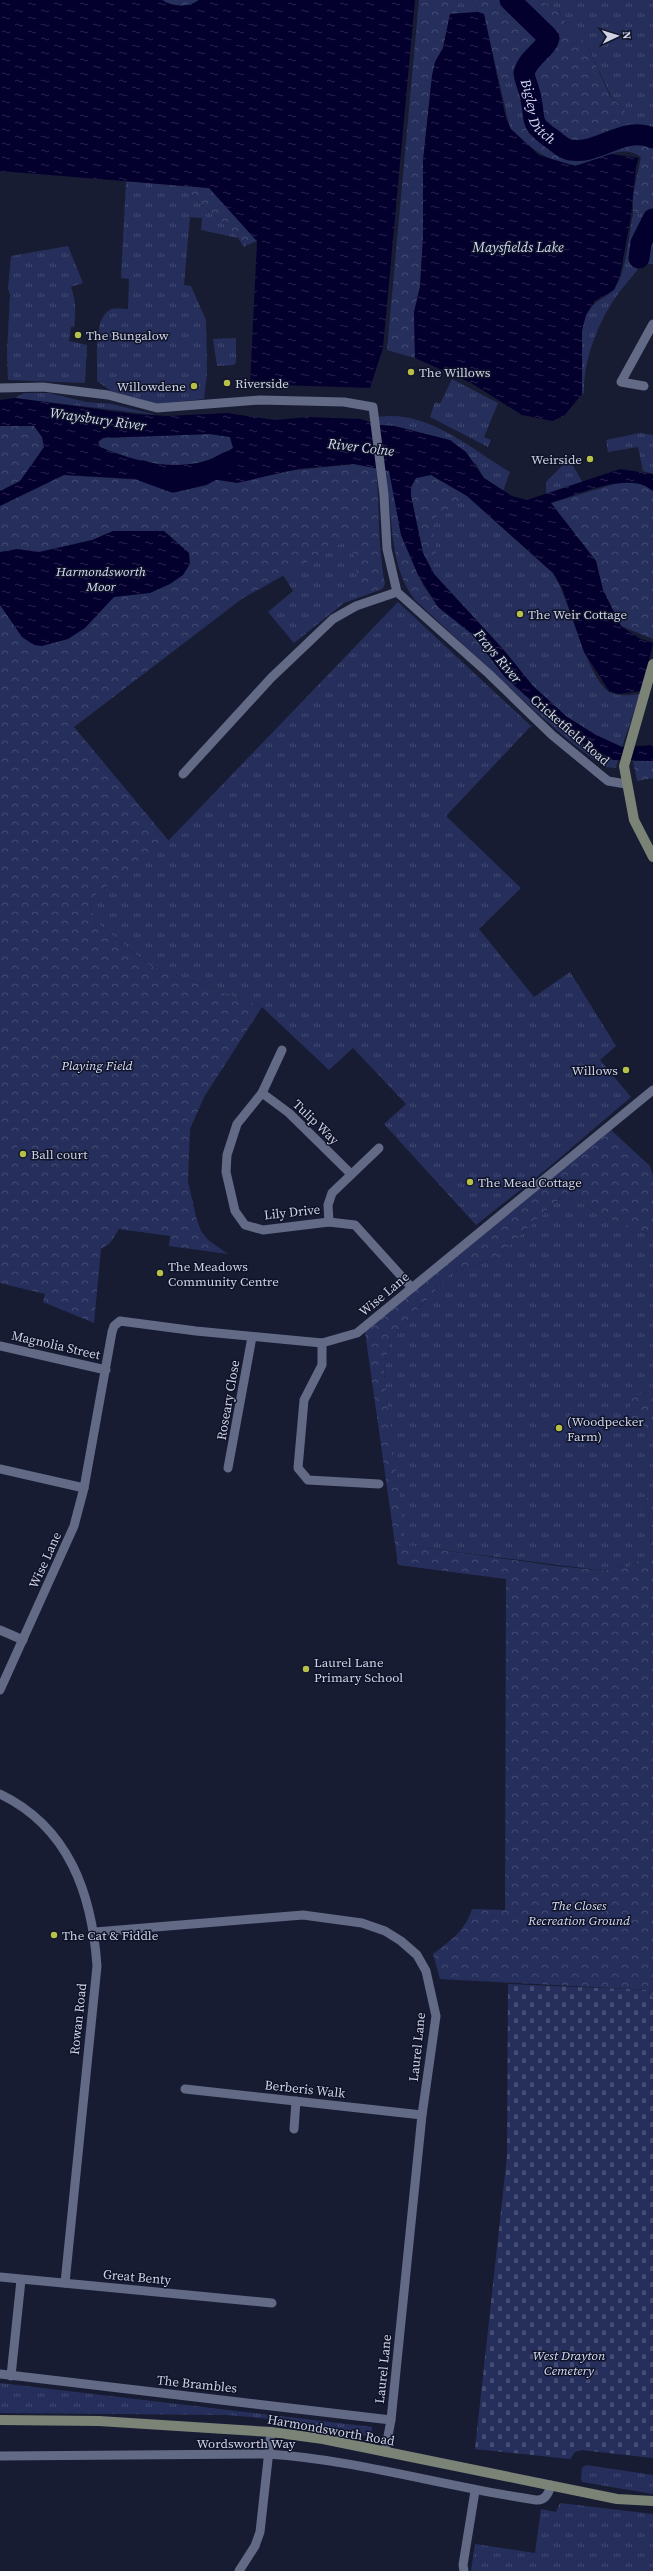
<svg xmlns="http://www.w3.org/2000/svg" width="653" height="2571" font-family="'Source Serif 4',serif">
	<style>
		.grass { fill: url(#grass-tufts) }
		.forest { fill: url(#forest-crowns) }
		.cemetery { fill: url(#cemetery-stones) }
		.pitch { fill: #262f5b }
		.water { fill: url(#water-ripples); fill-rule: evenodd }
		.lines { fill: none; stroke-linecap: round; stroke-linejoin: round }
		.stream { stroke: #04002e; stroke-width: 3.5 }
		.river { stroke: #04002e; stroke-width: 21 }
		.street { stroke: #626a86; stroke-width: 9 }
		.secondary { stroke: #7b8376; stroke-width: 10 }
		.poi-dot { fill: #b7c148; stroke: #0f1329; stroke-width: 1.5 }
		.labels { text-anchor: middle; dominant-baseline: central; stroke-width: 3; stroke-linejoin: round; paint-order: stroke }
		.poi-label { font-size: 13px; fill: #ced2e2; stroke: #0f1329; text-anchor: start }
		.park-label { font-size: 13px; font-style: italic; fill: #dadff4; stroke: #0f1329 }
		.street-label { font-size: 13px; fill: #ced2e2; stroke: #0f1329 }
		.water-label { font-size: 14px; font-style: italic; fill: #d5dbf0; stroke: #0f1329 }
	</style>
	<defs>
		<pattern id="grass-tufts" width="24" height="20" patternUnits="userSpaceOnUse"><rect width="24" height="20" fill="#262f5b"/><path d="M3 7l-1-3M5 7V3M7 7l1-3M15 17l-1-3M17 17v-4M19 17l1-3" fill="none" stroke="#444c72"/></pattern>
		<pattern id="forest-crowns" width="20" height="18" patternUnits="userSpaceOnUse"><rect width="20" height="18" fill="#262f5b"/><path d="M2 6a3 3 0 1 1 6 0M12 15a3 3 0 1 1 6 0" fill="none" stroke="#444c72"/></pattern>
		<pattern id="cemetery-stones" width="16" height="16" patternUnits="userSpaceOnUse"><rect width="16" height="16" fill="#262f5b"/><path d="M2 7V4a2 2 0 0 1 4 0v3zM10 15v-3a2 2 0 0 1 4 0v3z" fill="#444c72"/></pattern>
		<pattern id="water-ripples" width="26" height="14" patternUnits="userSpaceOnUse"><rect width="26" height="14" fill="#04002e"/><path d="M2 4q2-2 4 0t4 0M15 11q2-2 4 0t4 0" fill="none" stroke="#27244c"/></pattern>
	</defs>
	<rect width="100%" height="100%" fill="#171c33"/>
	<!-- grass -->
	<g class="grass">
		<polygon points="457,0 480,0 475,6 478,12 459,13"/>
		<polygon points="500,0 507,0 518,15 501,13"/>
		<polygon points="539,0 653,0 653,134 631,132 625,134 621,131 623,108 611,96 585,41 571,33 558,9"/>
		<polygon points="521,73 529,98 531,122 536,129 510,129 499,81 505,81"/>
		<path d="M126 181 181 186 247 245 244 247 238 238 201 230 202 218 190 217 184 285 191 286 206 320 207 373 204 399 156 404 111 391 97 381C98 363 92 316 112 309 117 308 123 309 128 309L129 279 121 278Z"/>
		<path d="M653 205C653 230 632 234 638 269 629 281 617 293 610 306 595 331 583 364 584 393L582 394C581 375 578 330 586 315 594 299 608 298 615 288 626 272 629 235 633 214L642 213Z"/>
		<polygon points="653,223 653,264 643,264 640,251"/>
		<path d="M68 246 83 283 71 287C76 301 76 312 74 327H71L69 341 87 345 85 383 8 380 7 353 10 295 8 289 11 256Z"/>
		<polygon points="236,338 236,362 234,365 217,366 213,339"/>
		<polygon points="452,379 498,403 484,437 491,440 488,447 430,417 435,402 440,404"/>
		<polygon points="24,393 49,393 86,402 112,404 156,415 15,398"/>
		<path d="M378 417C427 409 471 449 510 472L503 491 484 478 476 464 430 435 394 426 379 425Z"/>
		<polygon points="640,433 653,435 653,474 643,471 638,447 608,452 606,440"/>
		<polygon points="569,459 583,483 546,495 546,482"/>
		<path d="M413 482 446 483 467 496 553 573C570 600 586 676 609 692 618 697 631 695 640 694L622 747 596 735 567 717 533 686 502 648 434 574 423 553Z"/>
		<polygon points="365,530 379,536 384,586 382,589 344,603 294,643 268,612 293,591 283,575"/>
		<polygon points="398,602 531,726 446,816 521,888 479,929 534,997 570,972 616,1046 600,1060 631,1097 548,1168 476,1225 384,1124 406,1104 353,1048 329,1070 262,1007 149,965 95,921 89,900 169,840"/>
		<polygon points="539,708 575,739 572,743 536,712"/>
		<path d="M563 1195 579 1201 604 1217 653 1235V1389L630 1399 646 1434 653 1435V1499L647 1498 645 1502C650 1515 653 1539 649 1552 645 1558 634 1563 628 1567L613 1566 606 1571 404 1545 384 1372 390 1340 452 1272 495 1259Z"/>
		<polygon points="0,2383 372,2427 371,2437 272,2419 227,2415 0,2413"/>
		<polygon points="586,2465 653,2475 653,2494 582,2482 581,2479 582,2468"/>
		<polygon points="560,2503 653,2514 653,2571 471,2571 475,2544 535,2553 541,2509 556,2512"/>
	</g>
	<!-- forest -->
	<g class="forest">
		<path d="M162 0H199C188 8 173 7 162 0Z"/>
		<polygon points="419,0 457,0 459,13 450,14 443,48 435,62 432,76 423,161 423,237 420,287 414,312 415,358 387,350"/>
		<path d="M480 0H500L501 13 518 15 546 38V42C542 45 537 48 533 52 522 65 519 82 499 81L484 15 478 12 475 6Z"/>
		<polygon points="514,0 539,0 558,9 571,33 585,41 610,96 623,108 627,116 621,131 625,134 585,147 571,148 564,146 540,124 529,74 553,41 548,29 534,21"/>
		<path d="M510 129C518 129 528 127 535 129 549 133 556 150 572 151 600 154 624 131 653 143V205L642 213 633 214V195L641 157C617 140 593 168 573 165 546 162 529 146 510 129Z"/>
		<polygon points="181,186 209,188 257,241 247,245"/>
		<path d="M0 426H34L42 437 44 447 64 475 173 482 203 475 212 479 354 464 376 468C380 507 377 546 385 584L382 589 360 597 351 538 243 598 74 727 169 841 89 900 95 921 149 965 262 1007 204 1097 190 1129 188 1181 196 1217 201 1231 208 1240 228 1254 169 1246 170 1236 119 1229 110 1243 101 1249 94 1323 43 1302 45 1294 0 1283Z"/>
		<path d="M210 434 230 437 233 448C192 476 143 465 100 447L98 442 103 438Z"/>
		<path d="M384 470 390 471 401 535 423 585 438 607 472 634 505 677 539 708 536 712 415 600C395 574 393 541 390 510 389 497 386 483 384 470Z"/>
		<polygon points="431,475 467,496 433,519 436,554 430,557 423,553 411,496 411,487 416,478"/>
		<polygon points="618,483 640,483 653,491 653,639 621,626 603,590 596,561 551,503"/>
		<path d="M575 739C587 748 603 760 618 760L616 768 604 767 572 743Z"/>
		<polygon points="633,761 653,761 653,778 637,781"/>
		<path d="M611 1130 650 1166 653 1176V1235L604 1217 579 1201 563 1195 495 1259 452 1272 390 1340 384 1372 405 1545 557 1566 606 1571 613 1566 628 1567C634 1563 645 1558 649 1552 653 1539 650 1515 645 1502L647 1498 653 1499V1998L648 1990 440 1979 433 1954C450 1941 466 1930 472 1909L505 1910 506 1579 398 1565 365 1332Z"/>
		<polygon points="653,1389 653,1435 646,1434 632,1423 630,1399"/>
	</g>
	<!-- cemetery -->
	<polygon class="cemetery" points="508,1984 648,1990 653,1998 653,2458 581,2450 575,2452 570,2459 475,2449 507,2156"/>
	<!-- pitch -->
	<polygon class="pitch" points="19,1143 31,1153 31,1159 25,1165 11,1161"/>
	<!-- water -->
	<g class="water">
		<path d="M0 0H162C173 7 188 8 199 0H415L383 348 370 388 250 384 257 241 209 188 0 171Z"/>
		<polygon points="478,12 484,14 506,118 511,129 539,155 575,166 611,154 639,158 636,166 631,216 620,276 614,290 595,301 586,315 582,331 582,394 564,416 552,421 522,415 471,383 415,358 414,312 420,287 423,237 423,161 432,76 435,62 443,48 450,14"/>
		<path d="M15 398 134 414 167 416 227 413 275 420 308 417 361 419 379 425 394 426 450 440 466 452 484 478 512 496 527 500 620 469 653 474V491C630 470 577 495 551 503L596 561 603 590 621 626 639 638 653 643 642 691 618 694 609 691 584 652 562 588 553 573 467 496 436 478 431 475 416 478 411 487V496L423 553 434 574 502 648 533 686 567 717 596 735 622 747 653 745V761L613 760 571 736 505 677 472 634 438 607 418 575 401 535 389 471 354 464 298 469 237 483 212 479 203 475 172 481 64 475 0 506V491L20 481 44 447 42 437 34 426H0V400ZM210 434 230 437 233 448C192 476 143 465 100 447L98 442 103 438Z"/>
		<polygon points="113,531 164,531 189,553 190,564 183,575 170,584 150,593 114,597 85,628 68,639 42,646 34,645 22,637 0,605 0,552 17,549 39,552 92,540"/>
	</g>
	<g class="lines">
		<!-- stream -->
		<polyline class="stream" points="639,258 641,265"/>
		<!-- river -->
		<g class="river">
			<path id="s1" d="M510 0 549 38C547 49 528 57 524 73 525 82 530 90 531 99 536 124 529 122 552 139 558 143 563 149 570 150 599 155 624 125 653 138"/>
			<polyline points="639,258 641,243 653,219"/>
			<polyline points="143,471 173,482 203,475 228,462"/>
		</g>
		<!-- street -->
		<g class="street">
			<polyline points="644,386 621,382 653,324"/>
			<polyline points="0,388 43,387 108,395 157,408 260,400 344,402 373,407 384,495 387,549 397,592 489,674 552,735 608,781 626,784"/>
			<polyline points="183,774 271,678 333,619 356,606 397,592"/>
			<polyline points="282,1050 262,1093 237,1124 227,1155 226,1172 235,1211 245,1225 263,1230 329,1222 355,1225 412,1288"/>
			<polyline points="262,1093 289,1113 351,1174"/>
			<polyline points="329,1222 328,1205 332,1193 379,1148"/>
			<polyline points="322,1343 322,1365 304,1400 298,1468 308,1480 379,1484"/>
			<polyline points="0,1346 106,1370"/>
			<polyline points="228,1468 252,1337"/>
			<polyline points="0,1469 84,1488"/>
			<polyline points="0,1630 23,1640"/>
			<polyline points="0,1690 74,1526 84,1488 112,1332 114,1326 120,1321 196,1331 322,1343 357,1333 653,1090"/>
			<path d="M0 1794C69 1827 92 1894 97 1966L65 2283"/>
			<polyline points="95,1932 303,1915 362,1923 385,1931 401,1941 417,1955 426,1971 436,2016 422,2115 391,2420 385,2452"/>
			<polyline points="185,2089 422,2115"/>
			<polyline points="294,2129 296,2101"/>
			<polyline points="0,2277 272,2303"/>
			<polyline points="0,2374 391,2420"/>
			<polyline points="11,2376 21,2280"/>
			<path d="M0 2456 268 2454C359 2460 446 2487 536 2500 545 2501 549 2493 551 2485"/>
			<polyline points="239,2571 255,2546 260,2532 271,2432"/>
			<polyline points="464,2571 463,2565 475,2491"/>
		</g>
		<!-- secondary -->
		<g class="secondary">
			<polyline points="653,664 624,766 634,820 653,857"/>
			<polyline points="0,2420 99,2421 271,2432 323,2439 617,2499 653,2501"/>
		</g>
	</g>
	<!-- markers -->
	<g class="poi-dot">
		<circle cx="78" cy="335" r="4"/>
		<circle cx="411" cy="372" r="4"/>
		<circle cx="227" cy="383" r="4"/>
		<circle cx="194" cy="386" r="4"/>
		<circle cx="590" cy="459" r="4"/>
		<circle cx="520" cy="614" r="4"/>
		<circle cx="626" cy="1070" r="4"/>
		<circle cx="23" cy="1154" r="4"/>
		<circle cx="470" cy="1182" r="4"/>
		<circle cx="160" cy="1273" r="4"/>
		<circle cx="559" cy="1428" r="4"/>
		<circle cx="306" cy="1669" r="4"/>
		<circle cx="54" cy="1935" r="4"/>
	</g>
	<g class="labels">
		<!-- poi labels -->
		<g class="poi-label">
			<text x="86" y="335">The Bungalow</text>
			<text x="419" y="372">The Willows</text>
			<text x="235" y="383">Riverside</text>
			<text x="186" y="386" text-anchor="end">Willowdene</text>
			<text x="582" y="459" text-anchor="end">Weirside</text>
			<text x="528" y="614">The Weir Cottage</text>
			<text x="618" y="1070" text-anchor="end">Willows</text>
			<text x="31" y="1154">Ball court</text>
			<text x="478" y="1182">The Mead Cottage</text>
			<text x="168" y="1266">The Meadows<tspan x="168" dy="15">Community Centre</tspan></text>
			<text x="567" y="1421">(Woodpecker<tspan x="567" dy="15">Farm)</tspan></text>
			<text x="314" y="1662">Laurel Lane<tspan x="314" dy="15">Primary School</tspan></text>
			<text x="62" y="1935">The Cat &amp; Fiddle</text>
		</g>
		<!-- park labels -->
		<g class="park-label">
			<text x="101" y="571">Harmondsworth<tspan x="101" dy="15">Moor</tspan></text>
			<text x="97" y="1065">Playing Field</text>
			<text x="579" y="1905">The Closes<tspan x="579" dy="15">Recreation Ground</tspan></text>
			<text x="569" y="2355">West Drayton<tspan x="569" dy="15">Cemetery</tspan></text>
		</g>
		<!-- street labels -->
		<g class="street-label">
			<text transform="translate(570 730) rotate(41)">Cricketfield Road</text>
			<text transform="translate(316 1122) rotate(44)">Tulip Way</text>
			<text transform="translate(292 1212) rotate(-6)">Lily Drive</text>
			<text transform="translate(384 1294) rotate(-40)">Wise Lane</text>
			<text transform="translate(56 1345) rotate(13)">Magnolia Street</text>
			<text transform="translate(228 1400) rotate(-80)">Roseary Close</text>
			<text transform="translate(45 1560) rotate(-66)">Wise Lane</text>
			<text transform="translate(78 2019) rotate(-84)">Rowan Road</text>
			<text transform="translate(417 2047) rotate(-84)">Laurel Lane</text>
			<text transform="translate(305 2089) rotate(6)">Berberis Walk</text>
			<text transform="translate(137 2277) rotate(5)">Great Benty</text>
			<text transform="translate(383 2369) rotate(-84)">Laurel Lane</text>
			<text transform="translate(197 2384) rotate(6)">The Brambles</text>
			<text transform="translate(331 2430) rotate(10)">Harmondsworth Road</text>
			<text x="246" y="2443">Wordsworth Way</text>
		</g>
		<!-- water labels -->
		<g class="water-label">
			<text stroke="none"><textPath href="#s1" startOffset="140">Bigley Ditch</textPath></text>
			<text x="518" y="247">Maysfields Lake</text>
			<text transform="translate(98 419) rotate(8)">Wraysbury River</text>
			<text transform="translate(361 447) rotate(7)">River Colne</text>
			<text transform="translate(498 656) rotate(50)">Frays River</text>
		</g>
	</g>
	<!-- north arrow -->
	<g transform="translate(617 36) rotate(86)" stroke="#0f1329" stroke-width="3" paint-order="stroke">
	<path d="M0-3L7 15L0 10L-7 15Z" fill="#ced2e2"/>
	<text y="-6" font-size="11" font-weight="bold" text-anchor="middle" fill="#ced2e2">N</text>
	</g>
</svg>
